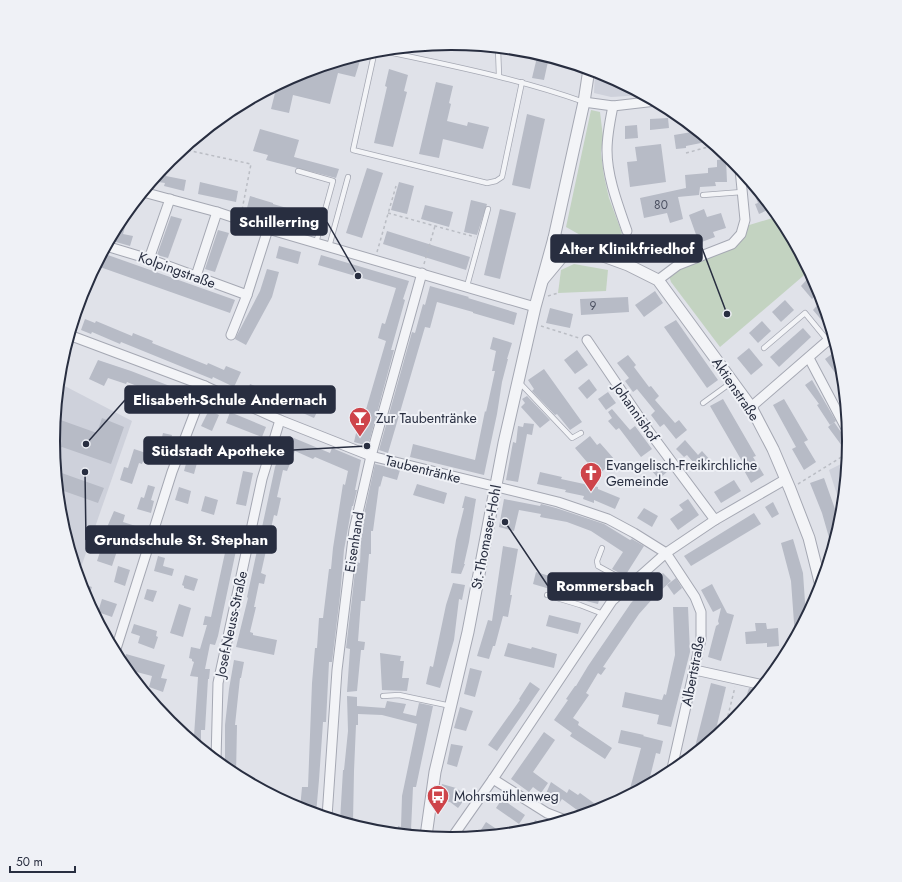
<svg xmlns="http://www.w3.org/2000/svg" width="902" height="882" font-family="Jost,sans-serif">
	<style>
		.built { fill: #ced1db }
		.green { fill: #c3d3c1 }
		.building { fill: #b7bbc6 }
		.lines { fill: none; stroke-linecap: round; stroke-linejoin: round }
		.service-casing { stroke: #a5a8b3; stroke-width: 6 }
		.minor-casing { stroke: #a5a8b3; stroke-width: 11 }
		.tertiary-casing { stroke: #a5a8b3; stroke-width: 13 }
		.path { stroke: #babdc4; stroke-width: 1.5; stroke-dasharray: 3 3; stroke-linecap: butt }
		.service { stroke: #f3f4f7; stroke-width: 4.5 }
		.minor { stroke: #f3f4f7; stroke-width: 9 }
		.tertiary { stroke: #f3f4f7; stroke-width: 11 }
		.labels { text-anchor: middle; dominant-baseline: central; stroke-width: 4; stroke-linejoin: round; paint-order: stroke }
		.number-label { font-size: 12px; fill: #4c5162 }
		.street-label { font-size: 14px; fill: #282e40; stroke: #eff1f6 }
		.poi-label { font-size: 14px; fill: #282e40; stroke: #eff1f6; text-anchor: start }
		.rim { fill: none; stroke: #282e40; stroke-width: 2 }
		.leader { fill: none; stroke: #282e40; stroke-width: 1.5 }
		.callout-dot { fill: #282e40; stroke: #eff1f6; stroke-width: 1.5 }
		.callout { fill: #282e40; stroke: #282e40; stroke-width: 1.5 }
		.callout-label { font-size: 15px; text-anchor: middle; font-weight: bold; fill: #fff }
	</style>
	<rect width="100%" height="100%" fill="#e0e2e9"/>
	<!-- built -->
	<g class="built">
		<polygon points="595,71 604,73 644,95 611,97 594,93"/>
		<polygon points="59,383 132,421 78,576 61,518 53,441"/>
		<polygon points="847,461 842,510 829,470"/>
	</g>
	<!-- green -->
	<g class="green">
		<polygon points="591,110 600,112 603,137 601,153 604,176 609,198 622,233 612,249 589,240 566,227"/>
		<polygon points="779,216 809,271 720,347 671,282 669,276 680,267 734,247 746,226"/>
		<polygon points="574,264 608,270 606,291 558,293 561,270"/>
	</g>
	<!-- building -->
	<g class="building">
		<polygon points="538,53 549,57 544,80 532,78"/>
		<polygon points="362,54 355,77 338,73 330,104 293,95 289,113 271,109 277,85 299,73"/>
		<polygon points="389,69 408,75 404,91 407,92 393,147 374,143 387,87 385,86"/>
		<polygon points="436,82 453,86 449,103 451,104 447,121 467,126 468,122 489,127 483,149 443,139 439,158 419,154"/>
		<polygon points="527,114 545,119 530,189 512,185"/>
		<polygon points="668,118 669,128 650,130 650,119"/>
		<polygon points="637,125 638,138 625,139 625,126"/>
		<polygon points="260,129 299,140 294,157 339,169 336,178 266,160 268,155 253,151"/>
		<polygon points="698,131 705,137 706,142 686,146 686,148 676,149 674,135"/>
		<polygon points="661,144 666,182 630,187 627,162 637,161 635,147"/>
		<polygon points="726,159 727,182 715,182 716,186 700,187 699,195 678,197 683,219 670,223 667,213 644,218 640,198 686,188 685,175 708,173 708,168 717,167 717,160"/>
		<polygon points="367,168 383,173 362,238 346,233"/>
		<polygon points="161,170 167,171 166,176 186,180 184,191 164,186 165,183 152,181"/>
		<polygon points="200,182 238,191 236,202 198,194"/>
		<polygon points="399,182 414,186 407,214 391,210"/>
		<polygon points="751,182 765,199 772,208 759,214 755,204 758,203 750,183"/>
		<polygon points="250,196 273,203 273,204 318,217 315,228 270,216 270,214 247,208"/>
		<polygon points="471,200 487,204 477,235 464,232"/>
		<polygon points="425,205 453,212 449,227 421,219"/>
		<polygon points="131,206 123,234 133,236 130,246 109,240 120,220"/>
		<polygon points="500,209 516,213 500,279 484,275"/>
		<polygon points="704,209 707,217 721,213 726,228 713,232 715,237 699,243 689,215"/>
		<polygon points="171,216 182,219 168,258 157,255"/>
		<polygon points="218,230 229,233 215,272 205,269"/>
		<polygon points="387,231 470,257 466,270 383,244"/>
		<polygon points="279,246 301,252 298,264 276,258"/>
		<polygon points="105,254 235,300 230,313 100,267"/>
		<polygon points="321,255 409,281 403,299 405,300 391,350 394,350 368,446 354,442 357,429 360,430 386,341 378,338 382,323 385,324 396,288 318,265"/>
		<polygon points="267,269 279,272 272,297 246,345 235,339 260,291"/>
		<polygon points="810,276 815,281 820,292 812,299 801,286"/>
		<polygon points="430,286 469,297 468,298 517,313 514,325 473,313 473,312 437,302 430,328 425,327 388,453 379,450 412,332 415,333 423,304 425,305"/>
		<polygon points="655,291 663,303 644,317 635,305"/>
		<polygon points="628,297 629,312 581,315 580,299"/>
		<polygon points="785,300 794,310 781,322 772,312"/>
		<polygon points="822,300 828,319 824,323 813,310"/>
		<polygon points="550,308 573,314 570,328 546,323"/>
		<polygon points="85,319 95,323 96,321 132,336 133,333 153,341 152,343 207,365 208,363 224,370 226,366 241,372 234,387 213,377 212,379 121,342 120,344 92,332 91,334 81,330"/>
		<polygon points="676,320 718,380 707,388 664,327"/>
		<polygon points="762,321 771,331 758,343 749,333"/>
		<polygon points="803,328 811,337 779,367 770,357"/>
		<polygon points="493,337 512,343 507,359 508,359 502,382 497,414 484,475 410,457 413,444 475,460 485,411 486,412 495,371 492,371 496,351 490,349"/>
		<polygon points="749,348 763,365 751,375 737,358"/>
		<polygon points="577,350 588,365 575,374 564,360"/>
		<polygon points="836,351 839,356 841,364 844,385 825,359"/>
		<polygon points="628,355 636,365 634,367 649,387 651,386 659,396 655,400 675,423 679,420 687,430 676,439 664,424 660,427 651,415 655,411 637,389 633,392 625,381 629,378 617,363"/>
		<polygon points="98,360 131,371 188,393 184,405 127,382 126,384 108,378 104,386 89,379"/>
		<polygon points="544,369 582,422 570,430 557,414 555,415 532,391 534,389 528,380"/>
		<polygon points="589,379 597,390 587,399 578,388"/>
		<polygon points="812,380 836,421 830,425 817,405 819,404 805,385"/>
		<polygon points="250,384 269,392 271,387 319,408 314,418 278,402 275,402 247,392"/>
		<polygon points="608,392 616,403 606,410 598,399"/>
		<polygon points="527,396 550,420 540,428 521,407 525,403 522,399"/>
		<polygon points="723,399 756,456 753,457 764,475 751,483 741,465 743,463 710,406"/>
		<polygon points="784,399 808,440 804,442 816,462 804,470 792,449 796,447 773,405"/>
		<polygon points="612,409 630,430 635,426 652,449 641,457 619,428 616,430 608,421 612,418 608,412"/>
		<polygon points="209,410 219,415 212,431 201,426"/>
		<polygon points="230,412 266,427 262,437 226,423"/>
		<polygon points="55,418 97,433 102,418 124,427 111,464 62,447 59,449 54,447"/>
		<polygon points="834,422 843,435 849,441 842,446 828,427"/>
		<polygon points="524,423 534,424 532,435 527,434 518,482 506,480 513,442 516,443 518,426 523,427"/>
		<polygon points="163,433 172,435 165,460 148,455 152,438 161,441"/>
		<polygon points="289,436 330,453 332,448 361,460 355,490 357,490 353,506 352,506 344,550 340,596 332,662 329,662 326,722 323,722 319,780 316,814 300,809 302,787 308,787 312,683 315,648 317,648 319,618 323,618 329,569 331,569 333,548 343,484 345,485 348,471 315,457 313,459 295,451 287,471 283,470 277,497 281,498 277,516 274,515 261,573 266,575 264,584 259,583 254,607 256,607 250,632 253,633 253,635 277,640 274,655 236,647 248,598 247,597 275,467 281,452 283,453"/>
		<polygon points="590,436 597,445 600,443 615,460 598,475 575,448"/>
		<polygon points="685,440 698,455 702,451 711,461 700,470 687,455 684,457 676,449"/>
		<polygon points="134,449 146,453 142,464 139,463 132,484 120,480 124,467 128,468"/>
		<polygon points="187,460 197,463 194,474 184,471"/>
		<polygon points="660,462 668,471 659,479 651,470"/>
		<polygon points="375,464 400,470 397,480 383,476 380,487 379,486 373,531 371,531 371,554 369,554 365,601 361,601 358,641 365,642 364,650 361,650 357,691 347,692 350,649 346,648 352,598 356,562 360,563 361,540 364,514"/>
		<polygon points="56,471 104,488 98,503 58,489"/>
		<polygon points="243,471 253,473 246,506 236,504"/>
		<polygon points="540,472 562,477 561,479 598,487 598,489 620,498 615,509 594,500 594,503 583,499 584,496 565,492 566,490 537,484"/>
		<polygon points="824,478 840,523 832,548 822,513 810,483"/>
		<polygon points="734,480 741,491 721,503 714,492"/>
		<polygon points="417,484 447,493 444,504 413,495"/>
		<polygon points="148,485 155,487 151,500 154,501 151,513 137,509 141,497 144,498"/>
		<polygon points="179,487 191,491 188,504 175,500"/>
		<polygon points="205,496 218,500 214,515 201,511"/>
		<polygon points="465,496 476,499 469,542 464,564 465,564 461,574 451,573 456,540 464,508 462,508"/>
		<polygon points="504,499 540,506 541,504 556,508 604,524 630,540 632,539 644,546 625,576 612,569 623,552 591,531 567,522 540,517 541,514 519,510 514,531 499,527"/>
		<polygon points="688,499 699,515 678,530 670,519 683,510 679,505"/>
		<polygon points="773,502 779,514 772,518 765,507"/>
		<polygon points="644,508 658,516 652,527 637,518"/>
		<polygon points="114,511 125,515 123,522 142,528 139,541 119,535 118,536 107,533 108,531 106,530 108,525"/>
		<polygon points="754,513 761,524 691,566 684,556"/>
		<polygon points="167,526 178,529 174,542 163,539"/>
		<polygon points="228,539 238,541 218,636 215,645 210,644 205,669 210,669 209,679 208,679 205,730 201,730 201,748 186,736 194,736 198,677 190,676 194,662 192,661 192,659 189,658 191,647 200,649 207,625 203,625 205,616 211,617"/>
		<polygon points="793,539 803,573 806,617 795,637 791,581 781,543"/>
		<polygon points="102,546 117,551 112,566 97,561"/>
		<polygon points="503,546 518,549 510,595 512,595 508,617 503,616 495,646 493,646 489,659 477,656 488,620 492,621"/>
		<polygon points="158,556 165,558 163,566 174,569 172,576 154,571"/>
		<polygon points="118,566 130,570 125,586 114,582"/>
		<polygon points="536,572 553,577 553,578 569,583 569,585 601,593 598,604 566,596 566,595 550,590 550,589 533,584"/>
		<polygon points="663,573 671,581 655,596 639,614 603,667 606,668 601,675 598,673 586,693 589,695 573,718 579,722 578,725 612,748 605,759 570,736 572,733 554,720 568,700 566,699 575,686 576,686 588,666 631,603 645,588"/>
		<polygon points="185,575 198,579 194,591 184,588 184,586 182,585"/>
		<polygon points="676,578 682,588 674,595 667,585"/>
		<polygon points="80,583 92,587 87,601 83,593"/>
		<polygon points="453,583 465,585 462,600 459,599 454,640 440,688 426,684 430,666 433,667 446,605"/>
		<polygon points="712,584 727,613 734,615 721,661 708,657 716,626 719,624 718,621 721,608 713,612 701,590"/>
		<polygon points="147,589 157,591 153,602 144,599"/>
		<polygon points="102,599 117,604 112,617 98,612"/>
		<polygon points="179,604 191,608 183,637 170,633"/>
		<polygon points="673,607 688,607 690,652 671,727 657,724 659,715 622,707 625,692 662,700 664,694 666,695 675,655"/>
		<polygon points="549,615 581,623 578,634 546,626"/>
		<polygon points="755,623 766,623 767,629 778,628 779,646 767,647 767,643 746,644 745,632 756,631"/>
		<polygon points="134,624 157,631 156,636 158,637 154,649 138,643 140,636 131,633"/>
		<polygon points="508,643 531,649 532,647 557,654 554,668 504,656"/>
		<polygon points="380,653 401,656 400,661 404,661 402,678 409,678 407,691 382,690"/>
		<polygon points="126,654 165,665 161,678 167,679 163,692 149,687 152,676 125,669 123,666"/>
		<polygon points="234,660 244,662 241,678 240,678 235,725 237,725 236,775 225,768 225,725 229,689"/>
		<polygon points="470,668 482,671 475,697 464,694"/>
		<polygon points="530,682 540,689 497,751 488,745 520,700 519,699"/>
		<polygon points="711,683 726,687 714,738 693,755"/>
		<polygon points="749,688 759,690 744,708 747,694"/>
		<polygon points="347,696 357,697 357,706 385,708 387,701 406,704 403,713 416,716 419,703 433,706 416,787 413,787 411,830 419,833 418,836 398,834 398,826 401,827 402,796 417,724 382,715 358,714 358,725 356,725 354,771 353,822 340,821 343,770 344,770 348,731"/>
		<polygon points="460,707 473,711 466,731 454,728"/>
		<polygon points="621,730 644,735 643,736 663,741 660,754 656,753 648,785 628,796 641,748 618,743"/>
		<polygon points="544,732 555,740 533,772 548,783 541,793 533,787 529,792 511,779"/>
		<polygon points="451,744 463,746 457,767 447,764"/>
		<polygon points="551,782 567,793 569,789 578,795 580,793 602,809 584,815 562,799 558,805 545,796"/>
		<polygon points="442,784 456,788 467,796 458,808 450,802 438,799"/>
		<polygon points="502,799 525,815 519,824 496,808"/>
		<polygon points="535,820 548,826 531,831"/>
		<polygon points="486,822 498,830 494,835 477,836"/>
	</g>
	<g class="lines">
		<!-- service casing -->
		<g class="service-casing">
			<g id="service">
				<polyline points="498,48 499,76"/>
				<polyline points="375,50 353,150 487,183 496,181 502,177 522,82"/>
				<path d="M379 50C448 65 517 78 584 102"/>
				<polyline points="298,171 333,181 316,243"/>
				<polyline points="703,195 742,192"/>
				<polyline points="329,247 348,177"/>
				<polyline points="467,286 488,209"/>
				<polyline points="764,348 805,313 828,341"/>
				<polyline points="519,382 572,438 581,433"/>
				<polyline points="703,403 732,382"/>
				<polyline points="602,548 597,561 598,566 631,584"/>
				<polyline points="547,595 580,605 603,614"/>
				<polyline points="383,696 399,695 451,706"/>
			</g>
		</g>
		<!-- minor casing -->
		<g class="minor-casing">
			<g id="minor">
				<polyline points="584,102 613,106 656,101"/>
				<path d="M613 106C610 121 607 135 607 150 607 177 618 205 627 231"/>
				<polyline points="143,192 217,212 268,229 535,307"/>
				<polyline points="106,246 149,259 247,295"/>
				<polyline points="149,259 170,199"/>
				<polyline points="196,276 217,212"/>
				<polyline points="658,280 678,265 732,244 741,234 745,220 740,169"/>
				<polyline points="543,281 563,257 583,248"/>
				<polyline points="69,335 205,386 280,420 371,456 558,502 608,519 634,533 666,553 695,597 701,612 701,639 671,773"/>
				<polyline points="231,335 247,295 268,229"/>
				<polyline points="587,340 648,430 715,520"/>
				<polyline points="809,358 848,432"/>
				<polyline points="751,407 833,336"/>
				<polyline points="115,652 172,472 205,386"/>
				<polyline points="695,670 763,685"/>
				<polyline points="216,760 218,683 262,479 280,420"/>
				<polyline points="493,779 547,813 565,820"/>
				<polyline points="327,817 337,670 354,530 371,456 422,273"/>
				<polyline points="451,839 493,779 612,601 666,553 715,520 786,479"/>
			</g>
		</g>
		<!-- tertiary casing -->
		<g class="tertiary-casing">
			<g id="tertiary">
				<polyline points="554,238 628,265 658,280 751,407 773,449 790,489 809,538 821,586"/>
				<polyline points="426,836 435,772 468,632 504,443 535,307 554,238 584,102 589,69"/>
			</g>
		</g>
		<!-- path -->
		<g class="path">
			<polyline points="182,149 251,164 242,210"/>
			<polyline points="686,153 715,145"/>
			<polyline points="388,213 475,237"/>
			<polyline points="377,252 396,186"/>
			<polyline points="424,264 435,226"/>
			<polyline points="548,296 558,293"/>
			<polyline points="541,326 579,338"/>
			<polyline points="798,484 848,453"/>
			<polyline points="725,728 735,687"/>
		</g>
		<!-- service -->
		<use href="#service" class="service"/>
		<!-- minor -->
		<use href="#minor" class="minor"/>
		<!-- tertiary -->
		<use href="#tertiary" class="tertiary"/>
	</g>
	<!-- icons -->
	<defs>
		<g id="bar-pin" transform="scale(1.15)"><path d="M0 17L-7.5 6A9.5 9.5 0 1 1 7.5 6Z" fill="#ce444a" stroke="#eff1f6"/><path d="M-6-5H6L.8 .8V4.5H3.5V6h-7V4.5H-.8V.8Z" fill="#fff"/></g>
		<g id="church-pin" transform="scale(1.15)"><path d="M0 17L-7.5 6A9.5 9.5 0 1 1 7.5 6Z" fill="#ce444a" stroke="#eff1f6"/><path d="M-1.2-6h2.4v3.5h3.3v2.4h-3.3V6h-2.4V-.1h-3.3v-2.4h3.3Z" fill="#fff"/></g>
		<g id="bus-pin" transform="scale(1.15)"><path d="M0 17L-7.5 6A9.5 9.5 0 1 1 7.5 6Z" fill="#ce444a" stroke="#eff1f6"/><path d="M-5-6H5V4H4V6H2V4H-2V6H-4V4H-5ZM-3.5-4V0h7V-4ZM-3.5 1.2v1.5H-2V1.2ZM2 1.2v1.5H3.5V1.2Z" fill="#fff"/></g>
	</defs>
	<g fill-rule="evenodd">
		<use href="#bar-pin" x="360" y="418"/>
		<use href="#church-pin" x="591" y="473"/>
		<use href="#bus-pin" x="438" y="796"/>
	</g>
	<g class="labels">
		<!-- number labels -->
		<g class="number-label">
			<text x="661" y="205">80</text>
			<text x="593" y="306">9</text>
		</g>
		<!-- street labels -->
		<g class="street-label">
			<text transform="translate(177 270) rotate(20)">Kolpingstraße</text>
			<text transform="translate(736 389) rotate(56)">Aktienstraße</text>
			<text transform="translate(636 412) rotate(55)">Johannishof</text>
			<text transform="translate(423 469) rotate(14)">Taubentränke</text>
			<text transform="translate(486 537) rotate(-79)">St.-Thomaser-Hohl</text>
			<text transform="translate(354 542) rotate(-81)">Eisenhand</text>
			<text transform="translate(231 624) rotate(-78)">Josef-Neuss-Straße</text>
			<text transform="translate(693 671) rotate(-79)">Albertstraße</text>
		</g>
		<!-- poi labels -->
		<g class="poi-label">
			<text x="376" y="418">Zur Taubentränke</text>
			<text x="606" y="465">Evangelisch-Freikirchliche<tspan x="606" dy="16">Gemeinde</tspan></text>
			<text x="454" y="796">Mohrsmühlenweg</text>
		</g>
	</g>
	<!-- crop -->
	<path d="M0 0H902V882H0ZM60 441a391 391 0 1 1 782 0a391 391 0 1 1-782 0Z" fill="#eff1f6" fill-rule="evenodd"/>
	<path class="rim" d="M60 441a391 391 0 1 1 782 0a391 391 0 1 1-782 0Z"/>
	<!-- callouts -->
	<path class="leader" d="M358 276L327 222M727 314L702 248M86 444L125 400M367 446L293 450M85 472L86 540M505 522L548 586"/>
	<g class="callout-dot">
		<circle cx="358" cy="276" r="4"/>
		<circle cx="727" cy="314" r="4"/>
		<circle cx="86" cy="444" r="4"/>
		<circle cx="367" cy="446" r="4"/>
		<circle cx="85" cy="472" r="4"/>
		<circle cx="505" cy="522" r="4"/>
	</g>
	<g class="callout">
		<rect x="231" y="208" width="96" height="27" rx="4"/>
		<rect x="551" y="235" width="151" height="27" rx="4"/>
		<rect x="125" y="386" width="210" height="27" rx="4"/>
		<rect x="144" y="437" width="149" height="27" rx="4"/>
		<rect x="86" y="526" width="190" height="27" rx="4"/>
		<rect x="548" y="573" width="114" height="27" rx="4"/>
	</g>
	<g class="callout-label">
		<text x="279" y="227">Schillerring</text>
		<text x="627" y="254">Alter Klinikfriedhof</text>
		<text x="230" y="405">Elisabeth-Schule Andernach</text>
		<text x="218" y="456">Südstadt Apotheke</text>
		<text x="181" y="545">Grundschule St. Stephan</text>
		<text x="605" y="591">Rommersbach</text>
	</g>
	<!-- scale -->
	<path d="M10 866v6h65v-6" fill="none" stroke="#282e40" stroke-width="2"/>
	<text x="16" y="866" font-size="12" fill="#282e40" stroke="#eff1f6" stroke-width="3" paint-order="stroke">50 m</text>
</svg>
